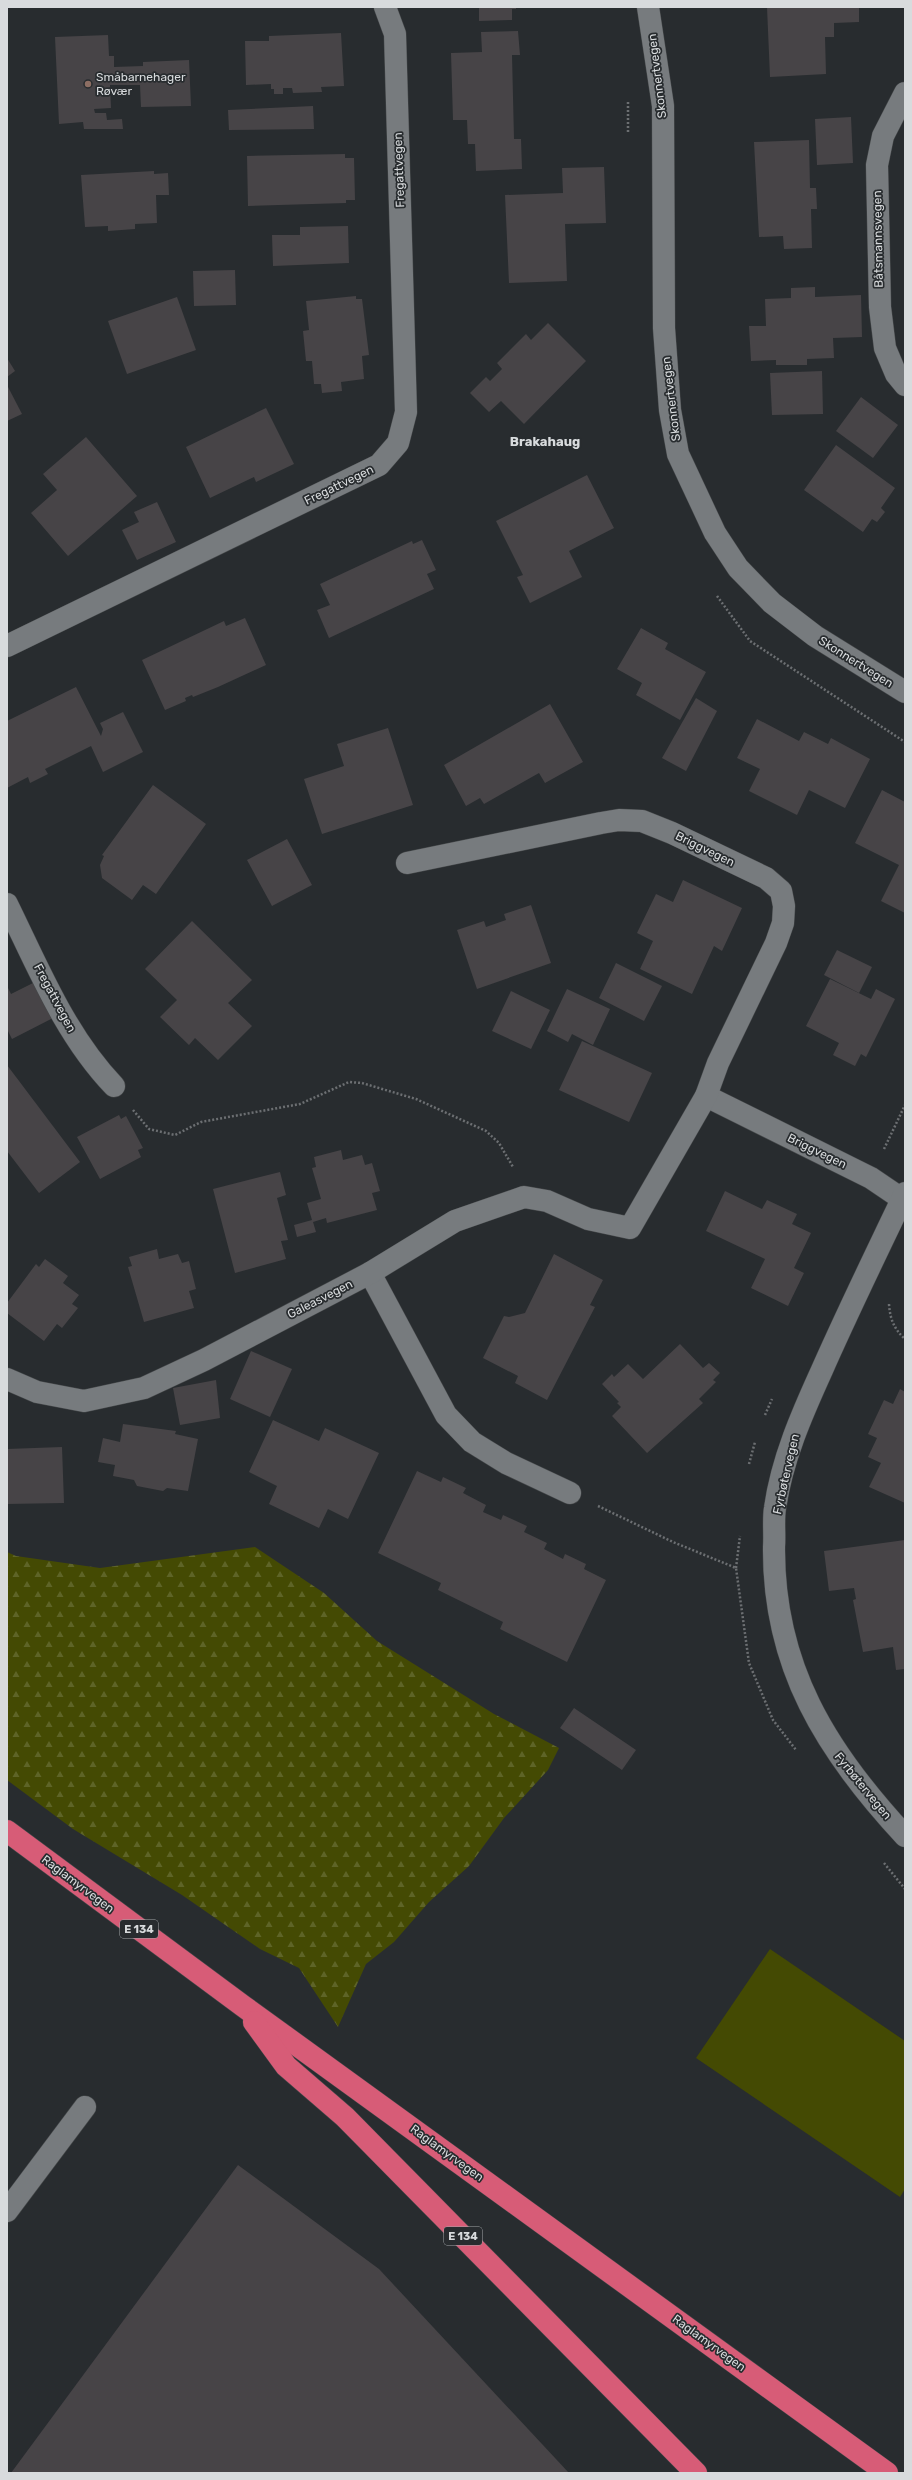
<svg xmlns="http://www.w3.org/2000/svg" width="912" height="2480" font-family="Rubik,sans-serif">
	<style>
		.forest { fill: url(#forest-firs) }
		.pitch { fill: #444a03 }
		.building { fill: #474447 }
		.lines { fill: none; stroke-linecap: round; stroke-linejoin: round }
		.minor-casing { stroke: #45484a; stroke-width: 23 }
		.highway-casing { stroke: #45484a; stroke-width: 23 }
		.path { stroke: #6c6f72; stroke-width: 2.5; stroke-dasharray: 2 2; stroke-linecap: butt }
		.minor { stroke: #777b7e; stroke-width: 22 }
		.highway { stroke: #d75c77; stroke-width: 22 }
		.education-dot { fill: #8d6e63; stroke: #282c2f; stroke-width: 1.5 }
		.labels { text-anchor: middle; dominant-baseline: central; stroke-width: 3.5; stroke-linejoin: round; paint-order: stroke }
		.shield { fill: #282c2f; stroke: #a3a6a9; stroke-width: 1 }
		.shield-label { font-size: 11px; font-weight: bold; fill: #d8dbdd }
		.street-label { font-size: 12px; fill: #d8dbdd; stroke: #282c2f }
		.poi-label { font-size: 12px; fill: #d8dbdd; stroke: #282c2f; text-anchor: start }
		.neighbourhood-label { font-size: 13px; font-weight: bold; fill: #d8dbdd; stroke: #282c2f }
	</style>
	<defs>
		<pattern id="forest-firs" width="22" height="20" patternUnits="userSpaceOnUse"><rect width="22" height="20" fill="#444a03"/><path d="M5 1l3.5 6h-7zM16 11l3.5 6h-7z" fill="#5e6427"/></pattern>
	</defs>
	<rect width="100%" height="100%" fill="#282c2f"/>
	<!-- forest -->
	<polygon class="forest" points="255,1547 324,1593 377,1641 494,1714 559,1748 548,1770 504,1818 469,1866 429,1902 394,1942 366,1964 338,2027 299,1968 260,1949 182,1895 73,1829 7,1780 7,1552 16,1556 100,1568"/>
	<!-- pitch -->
	<polygon class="pitch" points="770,1949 905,2041 905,2189 900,2197 696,2058"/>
	<!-- building -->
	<g class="building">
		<polygon points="479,7 516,7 516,9 512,9 512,20 479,21"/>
		<polygon points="767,7 859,7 859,22 834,23 834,37 825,37 826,74 770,77"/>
		<polygon points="518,31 520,55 512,55 514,139 521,139 522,169 476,171 475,144 468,144 467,120 453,120 451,53 482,52 481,32"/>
		<polygon points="341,33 344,86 321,87 322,92 293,93 292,88 283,88 283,94 274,94 274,89 271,89 271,84 246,85 245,41 269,41 269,36"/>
		<polygon points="108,35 109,56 114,56 114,67 143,66 143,62 189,60 191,106 141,107 140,85 110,85 111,108 94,109 95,113 106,113 107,120 122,119 123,129 84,129 83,122 59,124 55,37"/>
		<polygon points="313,106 314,129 229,130 228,110"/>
		<polygon points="851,117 853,163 817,165 815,119"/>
		<polygon points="809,140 810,188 816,188 817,209 811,209 812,248 784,249 783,236 759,237 754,142"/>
		<polygon points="345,154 345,158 354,158 355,200 346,200 346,203 248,206 247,156"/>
		<polygon points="604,167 606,223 565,224 567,281 509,283 505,195 563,193 562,168"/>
		<polygon points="154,171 154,174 168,173 169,195 156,195 157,223 135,224 135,229 108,231 108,226 85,227 81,175"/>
		<polygon points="348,226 349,263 273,266 272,235 300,235 300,227"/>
		<polygon points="235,270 236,305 194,306 193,271"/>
		<polygon points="815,287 815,297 861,295 862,337 833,338 834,358 807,359 807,365 776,365 776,360 751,361 749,326 766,326 765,299 791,298 791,288"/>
		<polygon points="356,296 356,299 362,299 369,355 362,356 364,379 341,382 342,391 322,393 321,384 314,384 312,361 306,361 303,331 309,330 306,301"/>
		<polygon points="177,297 196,350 127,374 108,321"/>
		<polygon points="548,323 586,361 524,424 501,401 489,412 470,393 486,377 490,381 502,369 497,363 526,334 531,340"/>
		<polygon points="7,358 15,371 7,377"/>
		<polygon points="822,371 823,414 772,415 770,373"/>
		<polygon points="7,385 22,414 7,421"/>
		<polygon points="861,397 898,425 873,458 836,431"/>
		<polygon points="266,408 294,464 256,482 254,477 210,498 186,447"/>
		<polygon points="86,437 137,496 68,556 31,513 57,490 43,474"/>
		<polygon points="836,445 895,488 881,508 885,512 877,522 872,519 863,532 804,490"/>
		<polygon points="587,475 614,528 569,551 582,577 530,603 517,577 523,575 496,521"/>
		<polygon points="157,502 176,542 137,560 122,530 139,522 134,512"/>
		<polygon points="422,540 436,570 427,574 434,589 329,638 317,610 330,605 320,584 412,541 413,544"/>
		<polygon points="245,618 266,665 218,687 193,697 192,695 185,698 186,701 165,710 142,660 224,621 226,626"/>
		<polygon points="641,628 668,643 665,649 706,672 680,720 636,695 642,683 617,669"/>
		<polygon points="76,687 101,736 103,729 100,723 123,712 143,752 103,772 91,746 45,769 48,774 30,783 28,777 7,788 7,721"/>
		<polygon points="696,698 717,711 686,771 662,758"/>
		<polygon points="550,704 583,762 545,783 539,773 484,804 480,798 466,806 444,765"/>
		<polygon points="757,719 799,741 804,732 828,744 831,738 870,759 845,808 809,790 797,815 749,791 760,769 737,758"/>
		<polygon points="388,728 413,805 322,834 304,779 344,766 337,744"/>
		<polygon points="153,785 206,824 156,894 143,885 132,900 102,878 100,865 104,856 102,855"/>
		<polygon points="882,790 905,802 905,913 881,901 899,865 855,843"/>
		<polygon points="287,839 312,885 272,906 247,860"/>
		<polygon points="683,880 742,908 722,951 714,946 692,994 640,969 653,941 637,933 656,894 673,902"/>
		<polygon points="531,905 551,963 477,989 457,930 484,921 486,927 506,920 504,914"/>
		<polygon points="192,921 252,980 228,1003 252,1026 218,1060 195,1038 189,1045 160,1017 177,1000 145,969"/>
		<polygon points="837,950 872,967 859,993 824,975"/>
		<polygon points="616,963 662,986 644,1021 599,998"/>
		<polygon points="830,979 871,999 876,989 895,999 866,1057 861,1054 855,1066 833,1055 839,1043 806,1026"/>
		<polygon points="35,982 53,1018 12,1039 7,1029 7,986 11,994"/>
		<polygon points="567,989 610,1009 593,1045 572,1034 568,1042 547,1031"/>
		<polygon points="511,991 550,1010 531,1049 492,1031"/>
		<polygon points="582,1041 652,1073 629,1122 559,1090"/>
		<polygon points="7,1065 80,1162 39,1193 7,1151"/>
		<polygon points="119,1115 121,1119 126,1116 143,1148 138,1150 141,1157 100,1179 77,1137"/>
		<polygon points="341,1150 343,1160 362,1155 365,1165 372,1163 380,1191 372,1193 377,1210 327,1223 326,1218 313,1222 316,1232 297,1237 294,1225 312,1220 307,1203 321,1199 312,1168 316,1167 314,1157"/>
		<polygon points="280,1172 286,1195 277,1198 288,1240 281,1241 286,1259 235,1273 213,1189"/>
		<polygon points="725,1191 762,1209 767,1200 797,1214 792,1224 811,1233 794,1268 804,1273 788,1306 751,1288 765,1259 706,1231"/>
		<polygon points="157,1249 159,1259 178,1254 182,1263 189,1261 196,1289 189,1291 194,1308 144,1322 128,1267 132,1266 129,1257"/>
		<polygon points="554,1254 603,1280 590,1305 595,1307 547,1400 515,1383 518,1376 483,1358 504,1316 509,1317 525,1313"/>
		<polygon points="45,1259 68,1276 63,1283 79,1295 72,1304 78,1308 62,1328 57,1324 44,1341 7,1313 7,1303 36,1264 39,1267"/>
		<polygon points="680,1344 703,1368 709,1363 720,1373 713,1380 716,1382 699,1399 703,1403 647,1453 612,1416 621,1407 617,1403 619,1402 602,1384 612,1374 614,1377 628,1364 643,1379"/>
		<polygon points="251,1351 292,1369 270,1417 230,1399"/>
		<polygon points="216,1380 220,1418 180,1425 173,1388"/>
		<polygon points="900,1389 905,1392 905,1503 869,1487 881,1463 868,1457 877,1438 868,1434 884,1400 893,1404"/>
		<polygon points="273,1420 319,1441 325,1428 379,1453 348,1519 328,1509 319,1528 269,1504 277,1486 249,1472"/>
		<polygon points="123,1424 176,1431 175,1434 198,1439 188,1491 167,1488 163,1491 137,1486 134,1480 113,1476 115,1465 98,1462 103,1438 120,1442"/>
		<polygon points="62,1447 64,1503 7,1504 7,1449"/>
		<polygon points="417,1471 441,1482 443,1477 466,1488 463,1493 486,1505 483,1512 501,1520 503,1515 527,1526 524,1532 547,1543 544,1549 563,1559 565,1554 586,1564 584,1569 606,1580 567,1662 500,1629 503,1622 438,1590 441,1583 378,1553"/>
		<polygon points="905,1540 905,1669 896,1670 893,1647 863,1652 853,1600 856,1599 854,1588 829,1591 824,1551"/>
		<polygon points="574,1708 636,1750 622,1770 560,1728"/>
		<polygon points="238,2165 379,2269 569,2473 11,2473"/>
	</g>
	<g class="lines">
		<!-- minor casing -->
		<g class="minor-casing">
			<g id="minor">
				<polyline points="648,7 663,106 664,328 670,410 678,454 715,533 738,568 772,603 815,636 905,692"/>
				<polyline points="905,93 883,136 877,165 880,307 885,348 896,374 905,385"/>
				<polyline points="7,646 379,465 398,443 406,412 395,34 385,7"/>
				<path d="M7 904C38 967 65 1035 114 1086"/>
				<polyline points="706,1096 871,1178 902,1199"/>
				<path d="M905 1193C877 1252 848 1311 822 1370 802 1414 782 1459 775 1508 773 1520 775 1534 774 1547 773 1666 826 1751 905 1836"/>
				<polyline points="370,1273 446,1415 472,1442 506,1463 570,1493"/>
				<polyline points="7,1379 37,1392 84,1401 144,1388 204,1360 370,1273 455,1221 524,1197 547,1201 588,1219 630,1228 706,1096 718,1063 776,943 783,923 784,906 781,891 766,878 672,833 642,821 619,820 601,823 407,863"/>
				<polyline points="7,2211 85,2107"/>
			</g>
		</g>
		<!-- highway casing -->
		<g class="highway-casing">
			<g id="highway">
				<polyline points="7,1831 243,2006 887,2473"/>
				<polyline points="254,2022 286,2066 345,2117 696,2473"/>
			</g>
		</g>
		<!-- path -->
		<g class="path">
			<polyline points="628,102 628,133"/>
			<polyline points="717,596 750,641 905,742"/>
			<polyline points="133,1110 149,1129 175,1135 201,1122 300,1104 349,1082 362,1083 416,1099 486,1131 499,1143 513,1167"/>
			<polyline points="884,1149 905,1105"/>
			<path d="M889 1304C890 1319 894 1329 905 1339"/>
			<polyline points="765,1415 772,1399"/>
			<polyline points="749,1464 755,1442"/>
			<polyline points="598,1506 673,1542 736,1568 749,1663 773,1720 796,1750"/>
			<polyline points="736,1568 740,1536"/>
			<polyline points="884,1863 905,1889"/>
		</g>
		<!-- minor -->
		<use href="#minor" class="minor"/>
		<!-- highway -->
		<use href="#highway" class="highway"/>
	</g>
	<!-- markers -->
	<circle class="education-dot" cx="88" cy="84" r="4"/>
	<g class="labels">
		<!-- shield labels -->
		<g class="shield">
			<rect x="120" y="1920" width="38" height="18" rx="3"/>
			<rect x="444" y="2227" width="38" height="18" rx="3"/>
		</g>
		<g class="shield-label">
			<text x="139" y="1929">E 134</text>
			<text x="463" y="2236">E 134</text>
		</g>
		<!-- street labels -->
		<g class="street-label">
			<text transform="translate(657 76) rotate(-97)">Skonnertvegen</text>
			<text transform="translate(399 170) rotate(-92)">Fregattvegen</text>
			<text transform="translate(878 239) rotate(-91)">Båtsmannsvegen</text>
			<text transform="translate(671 399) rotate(-97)">Skonnertvegen</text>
			<text transform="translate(339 485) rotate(-26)">Fregattvegen</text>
			<text transform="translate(856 662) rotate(32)">Skonnertvegen</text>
			<text transform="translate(705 849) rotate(26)">Briggvegen</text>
			<text transform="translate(55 998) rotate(62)">Fregattvegen</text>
			<text transform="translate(817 1151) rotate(26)">Briggvegen</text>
			<text transform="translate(320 1299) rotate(-27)">Galeasvegen</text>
			<text transform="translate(786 1474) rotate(-77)">Fyrbøtervegen</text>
			<text transform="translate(863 1786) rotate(51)">Fyrbøtervegen</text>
			<text transform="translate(78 1884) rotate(37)">Raglamyrvegen</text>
			<text transform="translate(447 2153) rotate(36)">Raglamyrvegen</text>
			<text transform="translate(709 2343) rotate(36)">Raglamyrvegen</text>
		</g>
		<!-- poi labels -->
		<g class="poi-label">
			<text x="96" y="77">Småbarnehager<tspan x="96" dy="14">Røvær</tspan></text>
		</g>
		<!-- neighbourhood labels -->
		<g class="neighbourhood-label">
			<text x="545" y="441">Brakahaug</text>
		</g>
	</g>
	<!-- border -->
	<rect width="912" height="2480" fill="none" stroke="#d8dbdd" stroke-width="16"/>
</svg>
